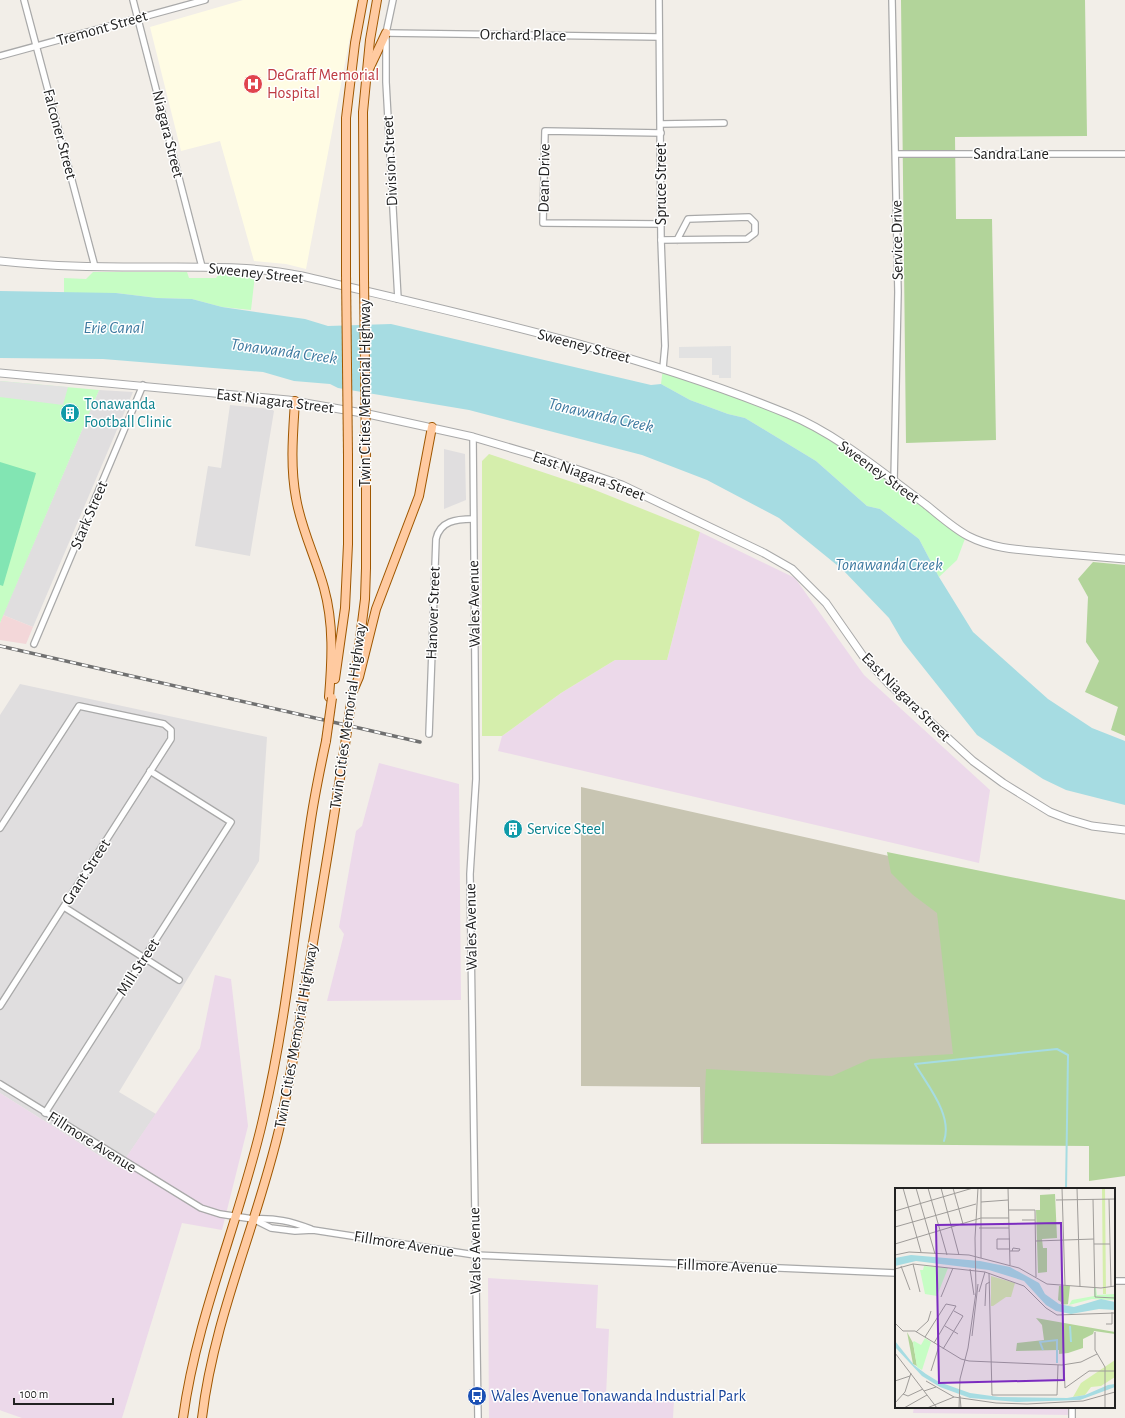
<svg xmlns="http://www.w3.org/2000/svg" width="1125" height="1418" font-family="'Alegreya Sans',sans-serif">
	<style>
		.residential { fill: #e0dedf }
		.commercial { fill: #f3d7d9 }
		.industrial { fill: #ecd9ea }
		.education { fill: #fffce4 }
		.construction { fill: #c8c5b2 }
		.grass { fill: #d5eeac }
		.forest { fill: #b2d49a }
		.park { fill: #c6fdc4 }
		.pitch { fill: #82e5b3 }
		.parking { fill: #e2e2e2 }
		.water { fill: #a6dce2 }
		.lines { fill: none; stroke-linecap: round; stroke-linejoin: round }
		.stream { stroke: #a6dce2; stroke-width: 2 }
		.minor-casing { stroke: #a9a9a9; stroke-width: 8 }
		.tertiary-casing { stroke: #a9a9a9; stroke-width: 9 }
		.primary-casing { stroke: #9f5700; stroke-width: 10 }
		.minor { stroke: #fff; stroke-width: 5.5 }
		.tertiary { stroke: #fff; stroke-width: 7 }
		.primary { stroke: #ffcaa0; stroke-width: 8 }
		.rail-casing { stroke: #707070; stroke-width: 3.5 }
		.rail { stroke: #fff; stroke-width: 2; stroke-dasharray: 6; stroke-linecap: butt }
		.primary-bridge-casing { stroke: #9f5700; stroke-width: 10; stroke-linecap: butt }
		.primary-bridge { stroke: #ffcaa0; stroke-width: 8 }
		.labels { text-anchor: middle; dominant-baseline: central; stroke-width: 3; stroke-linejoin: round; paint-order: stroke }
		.street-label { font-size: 16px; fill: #222; stroke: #fff }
		.health-label { font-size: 16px; fill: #be3a42; stroke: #fff; text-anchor: start }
		.culture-label { font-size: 16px; fill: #0d838f; stroke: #fff; text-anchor: start }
		.transit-label { font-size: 16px; fill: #164399; stroke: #fff; text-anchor: start }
		.water-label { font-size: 17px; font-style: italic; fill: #3e7aa0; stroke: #fff }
		.inset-river { fill: none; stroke: #a6dce2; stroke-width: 2 }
		.inset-road { fill: none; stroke: #9f9c99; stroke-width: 1 }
		.view { fill: #7b2cbf; fill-opacity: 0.15; stroke: #7b2cbf; stroke-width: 2 }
		.inset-edge { fill: none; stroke: #222; stroke-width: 2 }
	</style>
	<rect width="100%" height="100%" fill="#f2eee8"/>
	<!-- residential -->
	<g class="residential">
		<polygon points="99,390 133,392 33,627 3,615"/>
		<polygon points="230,405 271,409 274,411 250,556 195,546 208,466 221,468"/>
		<polygon points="444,449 465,454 466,500 444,509"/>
		<polygon points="20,684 267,737 259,861 119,1092 156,1114 119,1168 0,1093 0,715"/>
	</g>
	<!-- commercial -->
	<polygon class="commercial" points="3,615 33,627 26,644 0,640 0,623"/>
	<!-- industrial -->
	<g class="industrial">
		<polygon points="700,532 795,578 864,675 990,790 979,863 498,751 502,736 561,693 615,660 667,660"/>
		<polygon points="379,763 459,784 461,1000 327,1001 344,934 339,927 356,831 362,826"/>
		<polygon points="215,975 231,979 248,1126 222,1230 182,1223 122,1418 22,1418 2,1411 0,1410 0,1093 119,1168 200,1048"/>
		<polygon points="488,1278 598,1285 596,1328 609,1329 606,1396 674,1400 673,1418 489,1418"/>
		<polygon points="914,1407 1071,1407 1071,1415 913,1413"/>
	</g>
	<!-- education -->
	<polygon class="education" points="243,0 357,0 306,269 286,264 254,261 220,141 181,151 150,27"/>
	<!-- construction -->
	<polygon class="construction" points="581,787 1063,895 1065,1142 701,1144 700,1087 581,1086"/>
	<!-- grass -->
	<polygon class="grass" points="489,454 590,488 700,532 667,660 615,660 561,693 502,736 482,736 482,461"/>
	<!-- forest -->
	<g class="forest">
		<polygon points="901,0 1085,0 1087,136 955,137 956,219 992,219 996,440 906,443"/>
		<polygon points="1093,562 1125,565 1125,736 1111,730 1118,707 1085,692 1099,661 1086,642 1088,597 1078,579"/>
		<polygon points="887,852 1125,900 1125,1176 1089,1181 1089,1146 703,1143 706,1069 832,1076 870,1059 953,1054 937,913 913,895 891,873"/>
	</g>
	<!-- park -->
	<g class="park">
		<polygon points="93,272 187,272 189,278 216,278 219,274 255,275 251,310 222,307 192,299 157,298 116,293 64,293 64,278 86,279"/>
		<polygon points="663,368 792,416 883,473 966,536 957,560 939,577 919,539 880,509 867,506 816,461 745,418 728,414 690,400 661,384"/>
		<polygon points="0,381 99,390 0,623"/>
	</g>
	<!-- pitch -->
	<polygon class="pitch" points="0,462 36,473 3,586 0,585"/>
	<!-- parking -->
	<g class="parking">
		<polygon points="731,346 731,378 719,378 719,375 712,375 712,358 679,358 679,347"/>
		<polygon points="0,381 68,387 63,405 0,397"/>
	</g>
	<!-- water -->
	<polygon class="water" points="0,291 116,293 157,298 192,299 222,307 305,319 328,326 391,324 651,385 661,384 690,400 728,414 745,418 816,461 867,506 880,509 919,539 939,577 973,632 1048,699 1092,728 1125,741 1125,805 1066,790 1043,779 977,735 903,642 889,618 843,570 779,518 707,480 642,455 469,410 338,388 330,384 294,381 263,372 103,359 0,358"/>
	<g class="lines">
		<!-- stream -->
		<path class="stream" d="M944 1141C953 1115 927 1085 915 1064L1057 1049 1068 1055 1066 1189"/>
		<!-- minor casing -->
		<g class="minor-casing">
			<g id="minor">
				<polyline points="24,0 95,267"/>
				<polyline points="133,0 202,267"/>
				<polyline points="393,0 386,33 386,82 398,299"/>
				<polyline points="659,0 661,240 665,346 663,368"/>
				<polyline points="892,0 898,292 894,481"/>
				<polyline points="386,33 659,37"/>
				<polyline points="0,56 205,0"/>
				<polyline points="661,124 724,123"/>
				<polyline points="661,133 545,131 543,223 661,224"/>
				<polyline points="896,154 1125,154"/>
				<polyline points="661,240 747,239 755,233 755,223 749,217 688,219 677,240"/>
				<polyline points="473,437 476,779 470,874 478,1418"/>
				<polyline points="34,644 143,385"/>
				<path d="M429 734 436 539C440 521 456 519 473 519"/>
				<polyline points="0,828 79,706 164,724 171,730 171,739 0,1006"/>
				<polyline points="64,907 179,980"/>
				<polyline points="0,1084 201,1208 220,1214 253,1219 271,1228 295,1231 313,1230 475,1255 896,1273"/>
				<polyline points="45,1113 231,822 150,771"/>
				<path d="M254 1219C276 1218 290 1221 311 1229"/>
				<polyline points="1114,1281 1125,1281"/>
				<polyline points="1072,1418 1072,1407"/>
			</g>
		</g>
		<!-- tertiary casing -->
		<g class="tertiary-casing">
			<g id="tertiary">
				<path d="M0 261C53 267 106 267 159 267 206 267 255 266 302 276 466 315 632 350 788 414 837 434 883 473 925 504 939 515 953 528 968 536 995 550 1025 550 1054 553 1078 555 1101 557 1125 559"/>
				<polyline points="0,373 288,400 368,414 473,437 541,457 622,485 764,553 792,569 826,603 863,656 889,684 973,761 1003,783 1050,812 1068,819 1092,826 1125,830"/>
			</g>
		</g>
		<!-- primary casing -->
		<g class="primary-casing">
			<g id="primary">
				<polyline points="369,69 386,33"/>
				<polyline points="346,274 346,118 355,43 363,0"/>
				<polyline points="364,278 363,112 370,40 377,0"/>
				<path d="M295 401C293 433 290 466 296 498 301 529 316 558 324 588 334 624 332 660 329 697"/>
				<polyline points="356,670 365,599 366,568 366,460"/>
				<polyline points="335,679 345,608 348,544 348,456"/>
				<polyline points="353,691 359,677 376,609 419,496 432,427"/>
				<path d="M183 1418C197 1315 240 1220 263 1119 286 1023 295 924 310 826 314 798 320 769 326 741"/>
				<path d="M202 1418C214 1315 259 1221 281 1121 292 1070 300 1019 309 967 321 894 334 820 345 745"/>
			</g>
		</g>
		<!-- minor -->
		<use href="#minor" class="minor"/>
		<!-- tertiary -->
		<use href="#tertiary" class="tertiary"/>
		<!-- primary -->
		<use href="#primary" class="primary"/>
		<!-- rail casing -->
		<g class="rail-casing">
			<polyline id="rail" points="0,646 420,742"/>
		</g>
		<!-- rail -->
		<use href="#rail" class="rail"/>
		<!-- primary-bridge casing -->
		<g class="primary-bridge-casing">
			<g id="primary-bridge">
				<polyline points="346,274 348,456"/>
				<polyline points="364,278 366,460"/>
				<polyline points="326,741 332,698"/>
				<polyline points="345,745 351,703"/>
			</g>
		</g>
		<!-- primary-bridge -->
		<use href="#primary-bridge" class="primary-bridge"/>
	</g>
	<!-- icons -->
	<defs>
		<g id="hospital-disc" transform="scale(1)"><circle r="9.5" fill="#e0444e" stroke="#fff"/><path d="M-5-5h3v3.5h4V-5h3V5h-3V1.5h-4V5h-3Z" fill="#fff"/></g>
		<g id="building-disc" transform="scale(1)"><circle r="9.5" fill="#0f9aa8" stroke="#fff"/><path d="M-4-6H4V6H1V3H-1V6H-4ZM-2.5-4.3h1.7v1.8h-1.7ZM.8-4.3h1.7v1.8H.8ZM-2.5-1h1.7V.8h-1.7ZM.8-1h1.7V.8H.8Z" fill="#fff"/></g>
		<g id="bus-disc" transform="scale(1)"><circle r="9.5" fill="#1a4fb4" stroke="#fff"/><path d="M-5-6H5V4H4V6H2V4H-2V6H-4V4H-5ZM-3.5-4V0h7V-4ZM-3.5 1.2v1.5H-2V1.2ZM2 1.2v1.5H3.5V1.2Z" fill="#fff"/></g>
	</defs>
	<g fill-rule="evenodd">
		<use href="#hospital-disc" x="253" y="84"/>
		<use href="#building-disc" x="70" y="413"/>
		<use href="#building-disc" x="513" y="829"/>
		<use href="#bus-disc" x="477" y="1396"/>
	</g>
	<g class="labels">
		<!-- street labels -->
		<g class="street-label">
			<text transform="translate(102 28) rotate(-16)">Tremont Street</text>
			<text transform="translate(523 35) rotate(1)">Orchard Place</text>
			<text transform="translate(60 134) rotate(75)">Falconer Street</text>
			<text transform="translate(168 134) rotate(76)">Niagara Street</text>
			<text x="1011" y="154">Sandra Lane</text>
			<text transform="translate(390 161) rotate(-93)">Division Street</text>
			<text transform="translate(544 178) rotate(-89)">Dean Drive</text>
			<text transform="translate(661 184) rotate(-90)">Spruce Street</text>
			<text transform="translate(897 240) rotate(-91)">Service Drive</text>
			<text transform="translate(256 273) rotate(6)">Sweeney Street</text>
			<text transform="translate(584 346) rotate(15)">Sweeney Street</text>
			<text transform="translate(365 393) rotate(-90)">Twin Cities Memorial Highway</text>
			<text transform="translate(275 401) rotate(7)">East Niagara Street</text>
			<text transform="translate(879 472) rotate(36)">Sweeney Street</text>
			<text transform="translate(589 476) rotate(20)">East Niagara Street</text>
			<text transform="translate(89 515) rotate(-67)">Stark Street</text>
			<text transform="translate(474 604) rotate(-91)">Wales Avenue</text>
			<text transform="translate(433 613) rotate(-88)">Hanover Street</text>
			<text transform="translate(906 697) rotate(45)">East Niagara Street</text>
			<text transform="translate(348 716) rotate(-82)">Twin Cities Memorial Highway</text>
			<text transform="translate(86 872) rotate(-57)">Grant Street</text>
			<text transform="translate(471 927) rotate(-91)">Wales Avenue</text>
			<text transform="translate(138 967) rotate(-57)">Mill Street</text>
			<text transform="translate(296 1036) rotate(-80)">Twin Cities Memorial Highway</text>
			<text transform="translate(92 1142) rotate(32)">Fillmore Avenue</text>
			<text transform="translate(404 1244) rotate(9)">Fillmore Avenue</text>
			<text transform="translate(475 1251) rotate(-91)">Wales Avenue</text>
			<text transform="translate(727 1266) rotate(2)">Fillmore Avenue</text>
		</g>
		<!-- health labels -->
		<g class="health-label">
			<text x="267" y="75">DeGraff Memorial<tspan x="267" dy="18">Hospital</tspan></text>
		</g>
		<!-- culture labels -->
		<g class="culture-label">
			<text x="84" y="404">Tonawanda<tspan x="84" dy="18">Football Clinic</tspan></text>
			<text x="527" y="829">Service Steel</text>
		</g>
		<!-- transit labels -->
		<g class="transit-label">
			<text x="491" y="1396">Wales Avenue Tonawanda Industrial Park</text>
		</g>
		<!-- water labels -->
		<g class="water-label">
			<text x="114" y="327">Erie Canal</text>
			<text transform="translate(284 351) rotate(8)">Tonawanda Creek</text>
			<text transform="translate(601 415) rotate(13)">Tonawanda Creek</text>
			<text x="889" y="564">Tonawanda Creek</text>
		</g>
	</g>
	<!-- overview -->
	<g transform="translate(895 1188)">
		<rect width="220" height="220" fill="#f2eee8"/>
		<path d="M207 0H210L211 106H208ZM96 88 120 95 116 109H111L98 118H96ZM220 172V189L206 198 196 199 190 207 178 209 186 195Z" fill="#d5eeac"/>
		<path d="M160 6 162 50 147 51 148 60H152V84L143 85 141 22H145V7ZM164 98H175L173 116H169L178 118 166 116V114L163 112ZM141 130 220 144V146L199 143 198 146 188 151V160L173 165 164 166V162L121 163 122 155 149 152 147 137ZM12 144 18 155 22 178 18 176Z" fill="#b2d49a"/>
		<path d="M29 78 53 80 42 108 30 106 25 82H28ZM199 100H201L202 107 220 106V112L197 111 174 117 177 112 199 108ZM30 150 36 154 27 182 22 179 18 154 19 153 26 157Z" fill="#c6fdc4"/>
		<path d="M16 67 85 73 115 79 144 95 150 106 164 116 179 119 206 111 220 114V122L204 121 176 126 161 123 151 117 129 93 94 82 21 73 0 78V70ZM0 153 19 177 31 186 44 194 75 205 104 209 172 210 190 207 213 197 220 196V199L185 212 122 214 75 210 45 199 27 188 0 159Z" fill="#a6dce2"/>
		<path class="inset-river" d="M175 138 176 154M148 162 145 154 162 152V175"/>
		<path class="inset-road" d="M8 0 26 64M21 0 40 66M33 0 52 67M46 0 64 67M58 0 68 36M84 0 155 1M113 0 115 77M167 0 170 98M182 0 185 99M198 11 200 109 220 110M214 11 216 99M161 12 220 11M86 14 113 12M114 22H140L141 89M0 23 78 0M127 32H140M0 39 81 16M84 40H114M115 51H102V61H115M141 53 199 51M0 56 86 30H114M199 56H215M115 63H124L125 61 118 60 117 63M0 67 14 64 74 67 124 80 152 96 206 100 220 98M86 70V1M18 76 25 104M6 78 15 102M0 81 18 76 90 84 129 98 151 120 162 127 220 125M75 81 79 107M94 85 97 207H162L163 177M84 104 90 84M46 109 58 80M90 118 91 96 95 94M0 135 8 143H20L66 171 74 173 167 177 186 174 202 166M211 136H217V124M50 138 63 146M21 144 33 133 36 123M200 144V162L210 179V220M77 148 83 96M30 149 51 116 61 118 39 155M48 161 68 128 59 123M0 165 42 220M169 177 170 200 194 183H220M36 183 44 158M0 193 15 188M31 193 59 209M29 203 41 199M8 206 13 208 28 201M65 208 66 220M0 215 10 204 16 185M9 220 32 207M32 220 59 209 101 215 132 216 188 213 220 204M64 220 65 191 73 160 81 104 80 50 83 0"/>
		<path class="view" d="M166 35 169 192 44 195 41 37Z"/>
		<rect width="220" height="220" class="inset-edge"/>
	</g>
	<!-- scale -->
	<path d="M14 1398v6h99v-6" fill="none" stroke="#222222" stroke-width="2"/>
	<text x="20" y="1398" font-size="12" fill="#222222" stroke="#ffffff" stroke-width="3" paint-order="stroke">100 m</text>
</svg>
